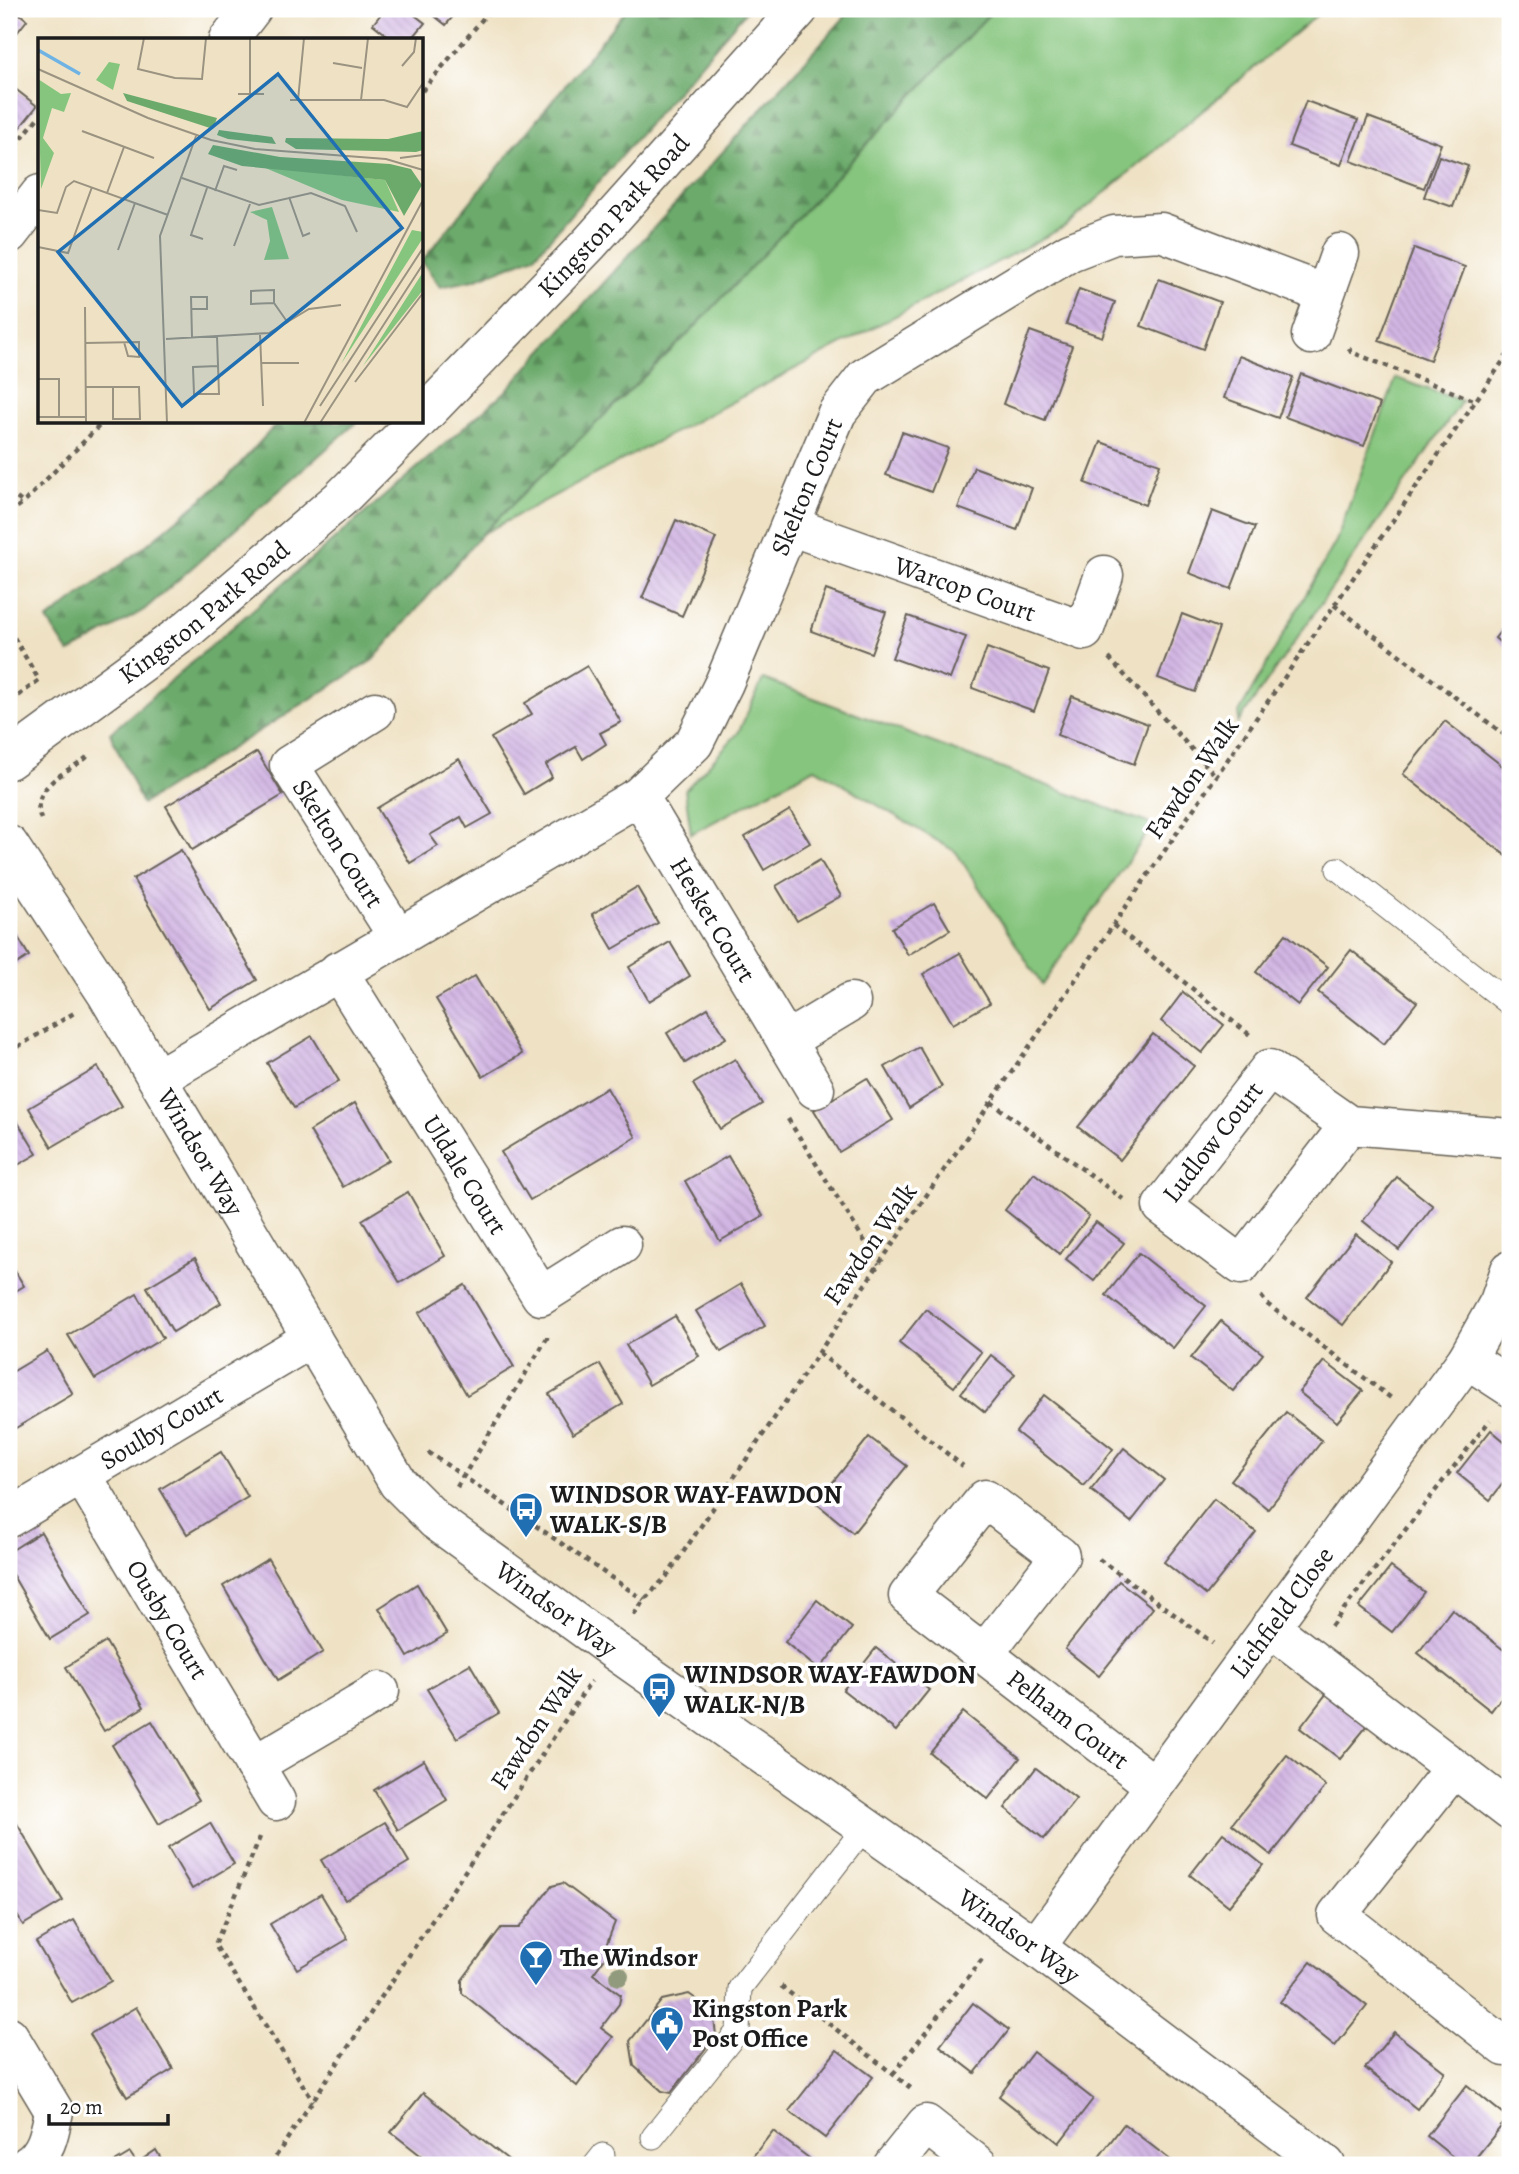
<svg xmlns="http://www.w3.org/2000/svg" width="1519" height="2174" font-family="Alegreya,serif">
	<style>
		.green { fill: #85c57d; stroke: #50704c; stroke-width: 2 }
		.forest { fill: url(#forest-firs); stroke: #446344; stroke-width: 2 }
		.building { fill: url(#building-back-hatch) }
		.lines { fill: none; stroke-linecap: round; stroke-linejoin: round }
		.service-casing { stroke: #666157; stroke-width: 25 }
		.minor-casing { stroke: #666157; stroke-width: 41 }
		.tertiary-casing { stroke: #666157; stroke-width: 41 }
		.path { stroke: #666157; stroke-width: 4.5; stroke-dasharray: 5 5; stroke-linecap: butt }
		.service { stroke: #fff; stroke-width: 23 }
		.minor { stroke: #fff; stroke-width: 38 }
		.tertiary { stroke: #fff; stroke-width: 38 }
		.tree { fill: #929a7d }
		.labels { text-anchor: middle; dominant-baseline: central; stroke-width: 7; stroke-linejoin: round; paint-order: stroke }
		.street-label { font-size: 26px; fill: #1c1c1c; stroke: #fff }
		.poi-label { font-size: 26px; font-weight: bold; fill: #1c1c1c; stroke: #fff; text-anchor: start }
		.inset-river { fill: none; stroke: #6fb3e5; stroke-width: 3.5 }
		.inset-road { fill: none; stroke: #9b9381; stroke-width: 2 }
		.view { fill: #1f6fb2; fill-opacity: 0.15; stroke: #1f6fb2; stroke-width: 3.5 }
		.inset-edge { fill: none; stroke: #1c1c1c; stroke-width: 3.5 }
	</style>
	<defs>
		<pattern id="forest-firs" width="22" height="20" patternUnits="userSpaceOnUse" patternTransform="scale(1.75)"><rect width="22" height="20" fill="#6caa6c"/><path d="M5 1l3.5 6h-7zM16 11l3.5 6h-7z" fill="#588a58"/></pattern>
		<pattern id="building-back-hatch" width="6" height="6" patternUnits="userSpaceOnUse" patternTransform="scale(1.75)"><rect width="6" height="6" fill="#d1b5e3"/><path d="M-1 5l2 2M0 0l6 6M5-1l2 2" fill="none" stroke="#b39bc2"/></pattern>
	</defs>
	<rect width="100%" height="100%" fill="#fff"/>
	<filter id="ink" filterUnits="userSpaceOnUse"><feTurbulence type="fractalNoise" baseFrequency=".0143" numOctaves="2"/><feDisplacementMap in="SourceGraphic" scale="14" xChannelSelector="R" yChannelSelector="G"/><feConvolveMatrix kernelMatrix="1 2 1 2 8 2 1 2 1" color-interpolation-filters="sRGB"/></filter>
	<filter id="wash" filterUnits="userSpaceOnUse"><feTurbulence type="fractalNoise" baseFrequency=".00686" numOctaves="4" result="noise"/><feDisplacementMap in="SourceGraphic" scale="28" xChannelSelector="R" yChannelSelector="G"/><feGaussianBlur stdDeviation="1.57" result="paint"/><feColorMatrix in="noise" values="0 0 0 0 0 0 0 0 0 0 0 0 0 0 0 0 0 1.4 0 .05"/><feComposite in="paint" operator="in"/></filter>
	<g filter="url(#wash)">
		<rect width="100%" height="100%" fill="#efe2c4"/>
		<!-- green -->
		<g class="green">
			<polygon points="994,9 1324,9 1064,227 482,534 690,332"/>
			<polygon points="1396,378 1462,401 1238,723 1239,713 1336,541"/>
			<polygon points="763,679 1153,825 1042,985 956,852 815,768 691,834 685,790 738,733"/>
		</g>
		<!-- forest -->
		<g class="forest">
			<polygon points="627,9 748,9 535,256 474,280 440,287 422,261"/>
			<polygon points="852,9 994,9 690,332 482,534 373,660 142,804 110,733 505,392"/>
			<polygon points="278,422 357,422 144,610 69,653 47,620 134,555 226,479"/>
		</g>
		<g id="blocks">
			<!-- building -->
			<g class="building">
				<polygon points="9,9 14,9 27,20 9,43"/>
				<polygon points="385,9 407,9 425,23 411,40 393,40 373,24"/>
				<polygon points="426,9 459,9 446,25"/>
				<polygon points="9,84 37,106 9,141"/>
				<polygon points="1306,101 1358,120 1341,165 1289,146"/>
				<polygon points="1368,117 1441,144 1424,188 1351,161"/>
				<polygon points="1439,156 1468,166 1453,207 1424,197"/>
				<polygon points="1414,248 1465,267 1430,360 1379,341"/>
				<polygon points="1159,279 1220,302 1203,349 1141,326"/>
				<polygon points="1079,289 1115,302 1102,337 1066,324"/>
				<polygon points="1030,331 1072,346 1045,420 1003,404"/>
				<polygon points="1239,356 1293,377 1278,418 1224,398"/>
				<polygon points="1301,374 1380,404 1364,446 1285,417"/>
				<polygon points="902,432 948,448 931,492 886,475"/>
				<polygon points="1101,442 1160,464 1145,505 1085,483"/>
				<polygon points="974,467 1032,488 1017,530 958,508"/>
				<polygon points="1212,511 1255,527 1231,589 1189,573"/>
				<polygon points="676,520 716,538 682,616 642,598"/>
				<polygon points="826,590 886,612 871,653 811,631"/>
				<polygon points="1182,614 1219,628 1195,692 1158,678"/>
				<polygon points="908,616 966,637 950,679 892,658"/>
				<polygon points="1510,619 1510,651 1495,638"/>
				<polygon points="987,648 1049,671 1034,711 972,688"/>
				<polygon points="587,666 621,722 600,733 606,744 583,759 576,747 546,765 552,777 524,794 491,738 532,714 525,703"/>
				<polygon points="1072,696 1148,724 1134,764 1057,735"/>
				<polygon points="1445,721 1510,772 1510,859 1403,774"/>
				<polygon points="257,752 283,795 192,850 166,806"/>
				<polygon points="459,759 492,814 467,828 461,817 430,835 438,846 410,863 377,808"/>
				<polygon points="790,810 810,843 764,870 745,837"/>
				<polygon points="181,850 257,980 210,1009 133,879"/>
				<polygon points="820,860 841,896 797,921 776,886"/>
				<polygon points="637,887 658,923 613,949 592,914"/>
				<polygon points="934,903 950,930 908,955 892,928"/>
				<polygon points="9,922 29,956 9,969"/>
				<polygon points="1286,934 1328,967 1298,1005 1256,972"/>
				<polygon points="670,942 690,976 649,1001 629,967"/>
				<polygon points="1351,950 1417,1002 1384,1044 1318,992"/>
				<polygon points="960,953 990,1003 953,1024 923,974"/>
				<polygon points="475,976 522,1054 483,1077 436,999"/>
				<polygon points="1183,992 1224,1025 1202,1053 1161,1021"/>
				<polygon points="708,1008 726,1038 685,1063 667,1033"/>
				<polygon points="1153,1034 1194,1066 1120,1160 1078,1127"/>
				<polygon points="312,1036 339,1081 294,1108 267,1063"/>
				<polygon points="919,1047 942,1087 909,1108 885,1067"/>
				<polygon points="735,1059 762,1104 720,1129 693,1084"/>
				<polygon points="98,1067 122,1106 52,1147 29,1108"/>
				<polygon points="867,1078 893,1120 839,1152 814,1110"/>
				<polygon points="607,1088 636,1137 530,1200 501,1152"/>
				<polygon points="355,1103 389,1160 343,1187 310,1131"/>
				<polygon points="14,1116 37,1154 9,1170 9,1119"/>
				<polygon points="728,1156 763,1216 720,1241 685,1181"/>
				<polygon points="1034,1173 1089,1216 1060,1254 1005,1210"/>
				<polygon points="1397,1177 1433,1206 1399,1250 1363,1221"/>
				<polygon points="408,1192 445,1256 400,1283 362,1220"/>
				<polygon points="1096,1222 1124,1243 1094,1281 1066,1259"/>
				<polygon points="1356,1234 1391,1262 1343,1325 1307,1297"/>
				<polygon points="1139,1253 1206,1306 1173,1348 1106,1295"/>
				<polygon points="195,1258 221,1303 173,1332 147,1287"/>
				<polygon points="9,1261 24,1286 9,1295"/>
				<polygon points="741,1284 765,1326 721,1352 696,1311"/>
				<polygon points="465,1285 514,1367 467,1395 419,1313"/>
				<polygon points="137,1294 163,1338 95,1379 68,1335"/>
				<polygon points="926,1309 981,1352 954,1387 899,1343"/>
				<polygon points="675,1316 699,1356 649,1385 626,1345"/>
				<polygon points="1221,1321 1263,1354 1233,1391 1191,1358"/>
				<polygon points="47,1351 73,1394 9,1432 9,1374"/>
				<polygon points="991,1355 1015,1374 985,1412 961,1393"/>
				<polygon points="1324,1361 1363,1391 1337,1422 1299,1392"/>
				<polygon points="600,1364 623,1404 573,1434 549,1394"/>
				<polygon points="1044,1395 1113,1449 1084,1486 1016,1432"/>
				<polygon points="1286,1412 1322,1441 1268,1509 1231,1480"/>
				<polygon points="1491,1430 1510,1446 1510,1474 1490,1500 1457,1473"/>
				<polygon points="869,1437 907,1466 853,1533 816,1503"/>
				<polygon points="1124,1448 1164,1480 1131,1522 1091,1490"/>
				<polygon points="221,1452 248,1497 187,1534 160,1489"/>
				<polygon points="1214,1499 1256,1532 1206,1595 1164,1562"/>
				<polygon points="41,1532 90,1615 50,1639 9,1569 9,1552"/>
				<polygon points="268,1559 323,1652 278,1680 223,1586"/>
				<polygon points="1391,1567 1424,1592 1392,1632 1359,1607"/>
				<polygon points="1119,1581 1153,1608 1099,1676 1065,1649"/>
				<polygon points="417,1584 447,1634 408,1657 379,1608"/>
				<polygon points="817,1600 852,1628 819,1670 785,1642"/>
				<polygon points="1452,1609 1510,1655 1510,1686 1491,1711 1418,1653"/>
				<polygon points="106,1642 144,1707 104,1731 66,1667"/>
				<polygon points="876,1648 929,1690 896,1731 843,1690"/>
				<polygon points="470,1664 499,1713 457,1738 427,1689"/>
				<polygon points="1327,1693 1368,1725 1340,1759 1300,1728"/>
				<polygon points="963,1712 1020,1758 988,1799 930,1753"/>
				<polygon points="152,1721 199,1800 159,1824 112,1745"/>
				<polygon points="1287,1755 1326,1786 1271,1855 1232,1824"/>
				<polygon points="424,1760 447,1800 398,1830 374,1790"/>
				<polygon points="1036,1768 1076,1799 1044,1839 1005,1808"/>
				<polygon points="16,1822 63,1901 23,1925 9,1902 9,1826"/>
				<polygon points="385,1822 409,1862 345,1900 321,1860"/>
				<polygon points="210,1823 234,1864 192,1889 168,1848"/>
				<polygon points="1223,1833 1263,1865 1229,1906 1190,1875"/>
				<polygon points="563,1883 615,1922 607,1943 607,1955 593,1974 621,1995 619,2004 601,2028 613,2037 577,2086 462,1993 462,1980 501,1928 519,1928 552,1886"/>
				<polygon points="321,1894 348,1939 297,1969 270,1924"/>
				<polygon points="74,1920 111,1981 72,2003 36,1942"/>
				<polygon points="1311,1962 1367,2006 1335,2046 1280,2002"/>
				<polygon points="689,1994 713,2011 716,2035 671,2093 662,2091 634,2066 630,2041 662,2000"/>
				<polygon points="973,2003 1009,2030 975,2073 940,2046"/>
				<polygon points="136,2007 173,2069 127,2097 90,2034"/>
				<polygon points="1394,2032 1445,2072 1417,2109 1365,2068"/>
				<polygon points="837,2050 873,2077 825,2138 789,2111"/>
				<polygon points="1033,2052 1093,2099 1059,2143 999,2096"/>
				<polygon points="1467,2085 1508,2118 1470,2165 1463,2165 1427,2136"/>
				<polygon points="423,2093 515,2165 433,2165 391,2132"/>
				<polygon points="1124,2124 1173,2162 1171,2165 1093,2165"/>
				<polygon points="773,2131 813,2161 809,2165 746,2165"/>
				<polygon points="156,2150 165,2165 110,2165 130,2153 137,2163"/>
			</g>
		</g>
	</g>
	<g filter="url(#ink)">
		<use href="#blocks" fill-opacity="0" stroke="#666157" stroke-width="2"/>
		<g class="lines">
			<!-- service casing -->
			<g class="service-casing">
				<g id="service">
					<polyline points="1338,869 1510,1004"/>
					<polyline points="653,2137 738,2031 740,1988 865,1827"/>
					<polyline points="595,2165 603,2155"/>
				</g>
			</g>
			<!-- minor casing -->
			<g class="minor-casing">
				<g id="minor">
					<polyline points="228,40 252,9"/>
					<polyline points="9,234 40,194"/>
					<polyline points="1311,335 1340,253"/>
					<path id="s1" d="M790 526 1084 631 1104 575"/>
					<path id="s2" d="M375 711 289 765 398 937"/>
					<path id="s3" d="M639 796 815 1089"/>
					<path id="s4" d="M9 845 106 993 398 1483 436 1521 612 1649 1036 1947 1326 2165"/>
					<path id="s5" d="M338 971 541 1296 622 1245"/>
					<polyline points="786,1041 851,1002"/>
					<path id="s6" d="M158 1078 639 796 694 743 724 683 837 413 865 377 1070 252 1114 235 1161 232 1325 294"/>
					<path id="s7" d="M1349 1125 1241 1265 1162 1206 1269 1069 1349 1125 1510 1138"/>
					<polyline points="1467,1359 1510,1387"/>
					<path id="s8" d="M82 1475 276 1801"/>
					<path id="s9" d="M9 1518 312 1338"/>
					<polyline points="1270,1627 1510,1811"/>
					<path id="s10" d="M984 1654 1060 1556 985 1499 908 1596 1154 1785"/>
					<polyline points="254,1765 380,1691"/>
					<polyline points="1453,1769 1337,1915 1505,2047 1510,2040"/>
					<path id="s11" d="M1036 1947 1467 1359 1499 1302 1510 1270"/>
					<path d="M9 2036 54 2111C50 2131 47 2153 28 2165"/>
					<polyline points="893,2165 926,2124 978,2165"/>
				</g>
			</g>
			<!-- tertiary casing -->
			<g class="tertiary-casing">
				<g id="tertiary">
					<path id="s12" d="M422 417 589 244 799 9"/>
					<path id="s13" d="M9 760 188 629 340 499 417 422"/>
				</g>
			</g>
			<!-- path -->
			<g class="path">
				<polyline points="1503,9 1510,26"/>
				<polyline points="422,91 491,9"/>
				<polyline points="9,154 40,115"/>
				<polyline points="1349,348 1351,352 1476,401"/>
				<polyline points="9,492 23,503"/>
				<polyline points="9,513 23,503 103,422"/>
				<polyline points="1334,605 1510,739"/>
				<polyline points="9,629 39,680 9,703"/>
				<polyline points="1109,658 1216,776"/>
				<path d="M41 819C29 788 65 773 86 758L88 754"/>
				<polyline points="1113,925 1250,1035"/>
				<polyline points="9,1052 74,1013"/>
				<polyline points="991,1102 1123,1199"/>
				<polyline points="788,1119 879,1264"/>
				<polyline points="1261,1296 1267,1304 1391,1398"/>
				<polyline points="819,1353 963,1466"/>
				<polyline points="428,1452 644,1600"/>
				<polyline points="457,1487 547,1338 547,1335"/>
				<polyline points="1099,1559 1213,1643"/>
				<polyline points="634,1615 644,1600 667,1576 879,1264 1510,351"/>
				<polyline points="1331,1626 1490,1420"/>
				<polyline points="260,1837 215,1945 313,2101"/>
				<polyline points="781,1986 912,2089"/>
				<polyline points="893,2074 983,1958"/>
				<polyline points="270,2165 591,1681"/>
			</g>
			<!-- service -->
			<use href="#service" class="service"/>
			<!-- minor -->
			<use href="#minor" class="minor"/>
			<!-- tertiary -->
			<use href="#tertiary" class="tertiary"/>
		</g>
		<!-- trees -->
		<circle class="tree" cx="619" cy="1976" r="10"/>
	</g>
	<!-- icons -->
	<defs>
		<g id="bus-pin" transform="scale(1.75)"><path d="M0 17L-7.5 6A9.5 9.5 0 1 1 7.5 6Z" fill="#1f6fb2" stroke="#fff"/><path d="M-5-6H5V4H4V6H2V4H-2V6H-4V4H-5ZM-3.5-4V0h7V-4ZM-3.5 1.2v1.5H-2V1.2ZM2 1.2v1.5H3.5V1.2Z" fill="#fff"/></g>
		<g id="bar-pin" transform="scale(1.75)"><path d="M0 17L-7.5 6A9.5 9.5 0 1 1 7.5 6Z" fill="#1f6fb2" stroke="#fff"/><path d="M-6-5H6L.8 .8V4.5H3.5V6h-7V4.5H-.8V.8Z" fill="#fff"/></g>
		<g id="civic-pin" transform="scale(1.75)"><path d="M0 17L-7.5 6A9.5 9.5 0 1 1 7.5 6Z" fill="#1f6fb2" stroke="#fff"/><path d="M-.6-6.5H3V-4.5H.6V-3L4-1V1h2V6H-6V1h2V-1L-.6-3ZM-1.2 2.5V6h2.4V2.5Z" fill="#fff"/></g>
	</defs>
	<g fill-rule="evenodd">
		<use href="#bus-pin" x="526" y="1509"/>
		<use href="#bus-pin" x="659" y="1689"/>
		<use href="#bar-pin" x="536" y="1957"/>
		<use href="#civic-pin" x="667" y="2023"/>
	</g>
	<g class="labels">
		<!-- street labels -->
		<g class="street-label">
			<text stroke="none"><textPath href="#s12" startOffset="278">Kingston Park Road</textPath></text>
			<text stroke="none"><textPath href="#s6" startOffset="914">Skelton Court</textPath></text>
			<text stroke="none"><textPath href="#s1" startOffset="186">Warcop Court</textPath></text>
			<text stroke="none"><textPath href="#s13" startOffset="245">Kingston Park Road</textPath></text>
			<text transform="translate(1192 778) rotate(-55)">Fawdon Walk</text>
			<text stroke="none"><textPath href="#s2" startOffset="194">Skelton Court</textPath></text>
			<text stroke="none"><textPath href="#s3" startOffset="144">Hesket Court</textPath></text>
			<text stroke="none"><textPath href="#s7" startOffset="357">Ludlow Court</textPath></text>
			<text stroke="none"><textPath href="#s4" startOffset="362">Windsor Way</textPath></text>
			<text stroke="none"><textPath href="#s5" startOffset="240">Uldale Court</textPath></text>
			<text transform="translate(870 1244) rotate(-55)">Fawdon Walk</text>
			<text stroke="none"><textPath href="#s9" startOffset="177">Soulby Court</textPath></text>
			<text stroke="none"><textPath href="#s4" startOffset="950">Windsor Way</textPath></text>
			<text stroke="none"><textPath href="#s11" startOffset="415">Lichfield Close</textPath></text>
			<text stroke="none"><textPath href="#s8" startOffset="168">Ousby Court</textPath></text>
			<text stroke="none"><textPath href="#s10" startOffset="544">Pelham Court</textPath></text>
			<text transform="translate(536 1728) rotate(-56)">Fawdon Walk</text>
			<text stroke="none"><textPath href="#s4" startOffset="1517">Windsor Way</textPath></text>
		</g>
		<!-- poi labels -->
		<g class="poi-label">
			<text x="550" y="1494">WINDSOR WAY-FAWDON<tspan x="550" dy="30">WALK-S/B</tspan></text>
			<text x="684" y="1674">WINDSOR WAY-FAWDON<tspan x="684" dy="30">WALK-N/B</tspan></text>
			<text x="560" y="1957">The Windsor</text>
			<text x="692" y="2008">Kingston Park<tspan x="692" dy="30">Post Office</tspan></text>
		</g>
	</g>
	<!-- overview -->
	<g transform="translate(38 38)">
		<rect width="385" height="385" fill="#efe2c4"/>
		<path d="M71 24 82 26 75 52 58 42ZM0 41 23 56 33 55 26 74 14 70 5 100 16 115 3 151ZM225 129 347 142 361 174 304 162ZM234 169 251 221 226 222 232 203 229 182 212 174ZM374 192 385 194V200L303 326ZM385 234V252L325 328Z" fill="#85c57d"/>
		<path d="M85 55 179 80 175 91 89 63ZM181 92 234 99 238 106 190 101 179 97ZM385 93V112L378 114 258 111 247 104 248 100 350 101ZM175 107 242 119 352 126 373 131 384 147 366 178 347 142 204 128 170 116Z" fill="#6caa6c"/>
		<path class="inset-river" d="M0 12 42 36"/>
		<path class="inset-road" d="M106 0 100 31 137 40 164 41 168 0M141 0H163M212 0V56M295 25 324 30M364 28 376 14 378 0M0 31 110 80 173 102 217 111 348 121 385 132M200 56H226M252 62H323L330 0M260 62 266 0M323 62H346L369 69 385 45M44 93 116 120M362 120 385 117M144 140 221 167 273 155 307 168 319 194M177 153 186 128 199 132M69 155 86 109M251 159 265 198 272 195M0 172 19 175 28 149 36 143 130 177M165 201 153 197 169 150M196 208 212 166M0 209 30 215 54 149M80 212 97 165M236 265V252L213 253V266L236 265 250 285M47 269 48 385M153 271H169V259H153L154 299M222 296 225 368M179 298 181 356H156L155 329 180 328M128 301 231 295 271 271 303 267M47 305 101 304V319L90 318 86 304M224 325H261M0 341H21V378M317 344 385 255M48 349H101L102 381H75V349M282 368 385 210M0 379H48M129 385 122 198 158 98M266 385 385 162M282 385 385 226"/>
		<path class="view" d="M240 36 364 190 144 368 20 214Z"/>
		<rect width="385" height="385" class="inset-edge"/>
	</g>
	<!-- margin -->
	<rect width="1519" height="2174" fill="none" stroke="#fff" stroke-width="35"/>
	<!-- scale -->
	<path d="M49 2114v10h119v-10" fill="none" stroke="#1c1c1c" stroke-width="3.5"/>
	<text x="60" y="2114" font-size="21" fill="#1c1c1c" stroke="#ffffff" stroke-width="5" paint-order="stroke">20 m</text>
</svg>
